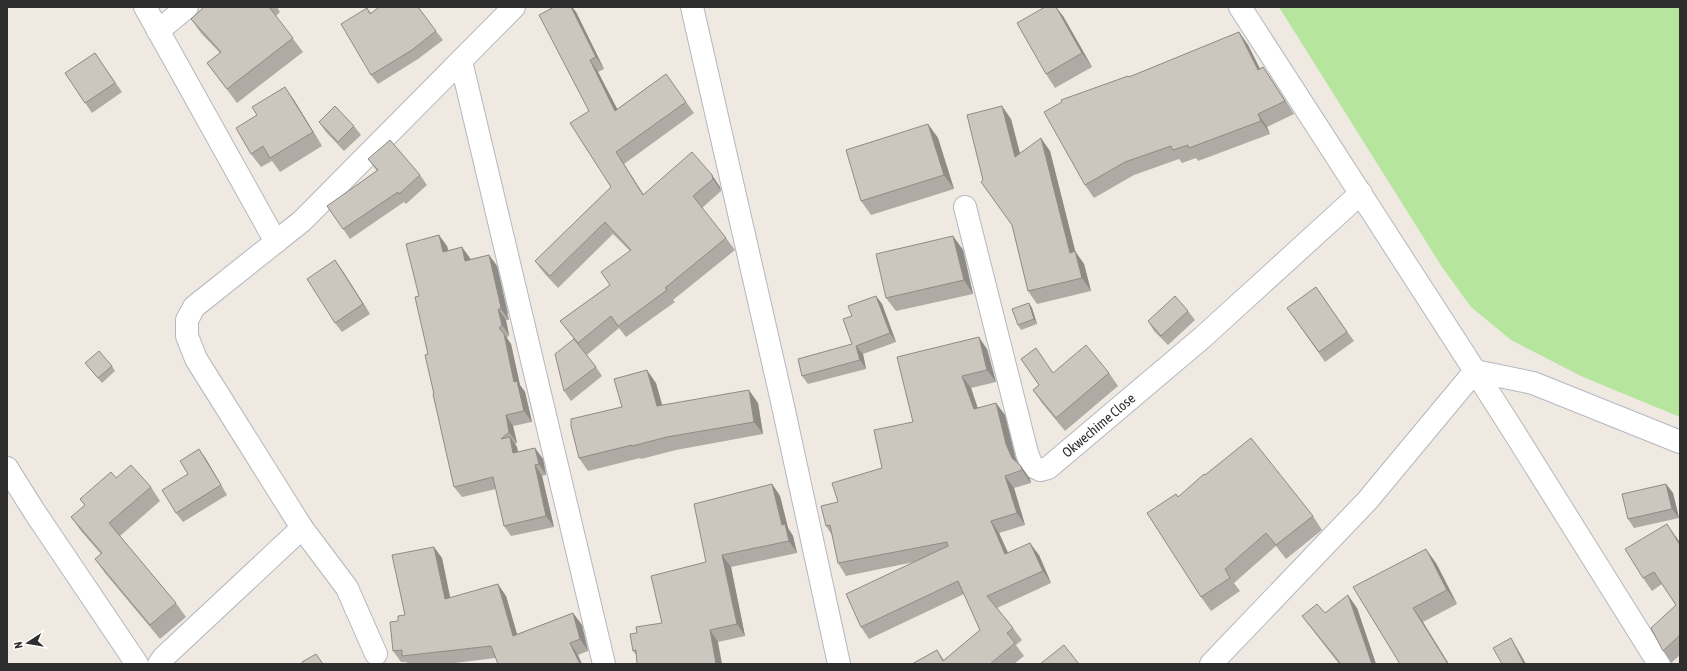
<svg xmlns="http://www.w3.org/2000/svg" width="1687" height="671" font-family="'Asap Condensed',sans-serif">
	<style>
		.green { fill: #b6e59e }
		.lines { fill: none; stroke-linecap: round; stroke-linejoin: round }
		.minor-casing { stroke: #b4b7c1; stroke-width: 24 }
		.minor { stroke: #fff; stroke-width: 22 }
		.wall { fill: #afaba4 }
		.shaded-wall { fill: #8e8b86 }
		.building { fill: #cbc7bf; stroke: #8e8b86 }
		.labels { text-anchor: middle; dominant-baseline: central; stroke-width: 3; stroke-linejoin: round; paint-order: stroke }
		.street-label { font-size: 14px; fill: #2e2e2e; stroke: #fff }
	</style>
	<rect width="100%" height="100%" fill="#efe9e1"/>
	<!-- green -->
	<polygon class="green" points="1279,7 1680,7 1680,417 1583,377 1511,340 1471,307 1442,267"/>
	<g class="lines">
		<!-- minor casing -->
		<g class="minor-casing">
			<g id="minor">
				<polyline points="145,7 276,242"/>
				<polyline points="692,7 781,397 839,664"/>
				<polyline points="1240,7 1475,371 1533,383 1680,442"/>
				<polyline points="158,31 187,7"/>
				<polyline points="461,61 604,664"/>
				<path id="s1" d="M965 207 1027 453 1032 466 1040 470 1048 468 1203 337 1361 193"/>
				<polyline points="7,468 34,511 137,664"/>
				<polyline points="376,654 347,588 302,528 196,359 187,336 187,320 194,307 302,221 514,7"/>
				<polyline points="159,664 163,658 302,528"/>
				<polyline points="1211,664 1367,501 1475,371 1514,432 1659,664"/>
			</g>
		</g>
		<!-- minor -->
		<use href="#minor" class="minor"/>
	</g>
	<!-- wall -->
	<g class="wall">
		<polygon points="204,7 277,7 280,12 276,16 303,52 237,103 207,63 220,53 201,33 191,19"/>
		<polygon points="554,7 572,7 576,12 604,69 598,72 617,109 666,74 694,113 624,164 644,195 712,175 720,187 721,191 702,208 726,238 735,250 673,300 675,302 626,337 619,328 587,355 577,343 596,367 602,376 571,401 564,391 574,339 560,321 610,285 630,251 613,234 558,288 544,273 535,261 611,187 589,111"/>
		<polygon points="367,8 371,13 436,31 443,40 418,59 378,84 371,75"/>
		<polygon points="1063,16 1092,67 1055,88 1046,74"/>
		<polygon points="1239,32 1248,45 1260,69 1263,67 1294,114 1267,127 1270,134 1198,161 1196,158 1182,163 1179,159 1134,175 1094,198 1085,185 1128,76 1129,77"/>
		<polygon points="95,53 122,92 92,113 65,73"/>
		<polygon points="294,100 322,146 280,172 272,161 261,167 251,154"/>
		<polygon points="1011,119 1020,153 1050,151 1075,251 1084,264 1091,291 1037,304 1028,291 1012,225"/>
		<polygon points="319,122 354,126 361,135 344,151 326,132"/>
		<polygon points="928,124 938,138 954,189 871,215 861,201"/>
		<polygon points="368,159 420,175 427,185 406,204 404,202 350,239 327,206 377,171"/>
		<polygon points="953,236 963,250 973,294 896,311 886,298"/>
		<polygon points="447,246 448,250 470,258 470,259 489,255 497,266 508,314 507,313 509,320 506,320 509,335 507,338 511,344 520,385 525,392 532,422 513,426 517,443 515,444 517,447 518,452 535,448 543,459 546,475 542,476 554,527 511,536 504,526 496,489 462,497 454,487 434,394 419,296"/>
		<polygon points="342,270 370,314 342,332 335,323"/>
		<polygon points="1316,287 1354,341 1325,362 1287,308"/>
		<polygon points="876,296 882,304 896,342 863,354 866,369 808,384 802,376 852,344 852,316"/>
		<polygon points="1029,303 1032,308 1037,324 1021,330 1018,325"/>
		<polygon points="1188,311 1195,320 1168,345 1154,331 1148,321"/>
		<polygon points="987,349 996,382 971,388 978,408 996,403 1005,415 1015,456 1018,463 1021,466 1030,479 1031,483 1014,488 1025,525 999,533 1008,553 1039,555 1051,583 997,608 1013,628 1022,640 1016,645 1024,656 1014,664 912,664 937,650 944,660 980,630 964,594 869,639 861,627 914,562 846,576 838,563 832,535 826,526 838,502 882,468 913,422"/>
		<polygon points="85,363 112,366 115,371 102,383"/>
		<polygon points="1053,373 1109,373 1118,386 1065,431 1042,403 1033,390"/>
		<polygon points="656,383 662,405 758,403 763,434 676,450 641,459 640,458 588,471 579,458"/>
		<polygon points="206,459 227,495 183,522 176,513 188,474"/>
		<polygon points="1205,475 1313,516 1322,530 1286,559 1276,546 1234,583 1240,591 1211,611 1201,597 1178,497"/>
		<polygon points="116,478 151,487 160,501 120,536 176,603 186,617 160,639 105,573 95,559 101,554 81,531 71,517 85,506 80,499"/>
		<polygon points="772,484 780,496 788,528 793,536 797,553 731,567 745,636 718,642 636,655 633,651 637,633 662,623 706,562"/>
		<polygon points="1666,484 1673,493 1679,518 1634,528 1628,519"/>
		<polygon points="1676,536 1680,543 1680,655 1671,663 1663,651 1676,605 1662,584 1652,591 1643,578"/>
		<polygon points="442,558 450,598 506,596 517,634 573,613 582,625 588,651 578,655 495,658 447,664 408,664 406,662 401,662 393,651 398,621 405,615"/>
		<polygon points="1436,563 1457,604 1423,622 1353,587"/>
		<polygon points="1357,608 1376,664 1339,664 1311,628 1302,616 1325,613"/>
	</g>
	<!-- shaded-wall -->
	<g class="shaded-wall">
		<polygon points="571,7 572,7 576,12 604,69 596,57"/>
		<polygon points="1056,7 1063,16 1092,67 1082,53"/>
		<polygon points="1239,32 1248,45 1267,83 1258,70"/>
		<polygon points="590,60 598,72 624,122 615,111"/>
		<polygon points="1263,67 1272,80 1294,114 1285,101"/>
		<polygon points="285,87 294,100 322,146 313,132"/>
		<polygon points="1002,106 1011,119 1024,170 1015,157"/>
		<polygon points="1258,114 1267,127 1270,134 1261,121"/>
		<polygon points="928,124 938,138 954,189 944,175"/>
		<polygon points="1041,138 1050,151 1079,266 1070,253"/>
		<polygon points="616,152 624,164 651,207 643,195"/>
		<polygon points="712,175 720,187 721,191 713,179"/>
		<polygon points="439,235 447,246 451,262 443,252"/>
		<polygon points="953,236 963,250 973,294 964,280"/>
		<polygon points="462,247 470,258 473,271 465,261"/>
		<polygon points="1075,251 1084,264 1091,291 1082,278"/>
		<polygon points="489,255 497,266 508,314 500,303"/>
		<polygon points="335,260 342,270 370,314 363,304"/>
		<polygon points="876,296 882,304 896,342 890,333"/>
		<polygon points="500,302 507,313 509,320 501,309"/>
		<polygon points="1029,303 1032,308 1037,324 1034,319"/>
		<polygon points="498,309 506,320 509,335 502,325"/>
		<polygon points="504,334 511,344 520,385 525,392 532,422 524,411 514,382"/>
		<polygon points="979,337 987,349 996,382 987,370"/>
		<polygon points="856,346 863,354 866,369 860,360"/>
		<polygon points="647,370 656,383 666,419 657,406"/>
		<polygon points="962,376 971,388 982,422 974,409"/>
		<polygon points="749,390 758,403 763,434 754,422"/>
		<polygon points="996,403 1005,415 1015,456 1020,470 1012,458 1006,444"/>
		<polygon points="506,415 513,426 517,443 509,432"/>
		<polygon points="510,437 517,447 520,464 513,453"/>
		<polygon points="535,448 543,459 546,475 539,464"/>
		<polygon points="199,449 206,459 227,495 221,485"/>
		<polygon points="535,465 542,476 554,527 546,516"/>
		<polygon points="1021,466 1030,479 1031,483 1022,470"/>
		<polygon points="1005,476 1014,488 1025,525 1017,513"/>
		<polygon points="772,484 780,496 788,528 793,536 797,553 789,541 782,525"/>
		<polygon points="1666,484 1673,493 1679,518 1672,509"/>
		<polygon points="991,521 999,533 1014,566 1005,554"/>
		<polygon points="1667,524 1680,543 1680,545"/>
		<polygon points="1030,543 1039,555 1051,583 1043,571"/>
		<polygon points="434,547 442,558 453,611 445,599"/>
		<polygon points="1426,549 1436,563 1457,604 1447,590"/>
		<polygon points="722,555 731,567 745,636 737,624"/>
		<polygon points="498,584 506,596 521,648 513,636"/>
		<polygon points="1348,595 1357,608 1376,664 1372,664"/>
		<polygon points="1413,608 1423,622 1449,664 1448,664"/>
		<polygon points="573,613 582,625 588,651 580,639"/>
		<polygon points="710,630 718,642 722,664 716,664"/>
		<polygon points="1511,638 1517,648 1526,664 1524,664"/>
		<polygon points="570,643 578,655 582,664 580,664"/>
	</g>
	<!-- building -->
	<g class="building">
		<polygon points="204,7 269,7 293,38 227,89 207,63 221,52 191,19"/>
		<polygon points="379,7 418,7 436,31 412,50 371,75 341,24 367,8 370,14"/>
		<polygon points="554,7 571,7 596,57 590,60 615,111 666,74 686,102 616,152 643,195 692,152 712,175 713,179 693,196 726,238 665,288 667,290 618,326 611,316 578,343 560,321 610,285 601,272 631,250 605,222 550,276 535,261 611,187 570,123 589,111 539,15"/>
		<polygon points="1045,7 1056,7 1082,53 1046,74 1017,23"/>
		<polygon points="1239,32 1258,70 1263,67 1285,101 1258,114 1261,121 1189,148 1188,145 1173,150 1171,146 1125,162 1085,185 1044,112 1062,102 1061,100 1128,76 1129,77"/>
		<polygon points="95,53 115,83 85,103 65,73"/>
		<polygon points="285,87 313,132 270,158 263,146 251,154 236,128 257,115 252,107"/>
		<polygon points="335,106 354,126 338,142 319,122"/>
		<polygon points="1002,106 1015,157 1041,138 1070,253 1075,251 1082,278 1028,291 1012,225 981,182 983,180 967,115"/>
		<polygon points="928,124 944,175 861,201 846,150"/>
		<polygon points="390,140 420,175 399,194 398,192 343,229 327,206 378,170 368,159"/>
		<polygon points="439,235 443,252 462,247 465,261 489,255 500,303 500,302 501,309 498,309 502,325 499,328 504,334 514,382 517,381 524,411 506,415 509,432 501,439 510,437 513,453 535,448 539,464 535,465 546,516 504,526 493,477 454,487 433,394 434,394 425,355 428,354 415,297 419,296 406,244"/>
		<polygon points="953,236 964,280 886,298 876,254"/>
		<polygon points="335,260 363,304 335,323 307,279"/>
		<polygon points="1316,287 1347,332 1319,352 1287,308"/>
		<polygon points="876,296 890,333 856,346 860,360 802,376 798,359 852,344 843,319 852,316 848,306"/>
		<polygon points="1175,296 1188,311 1161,336 1148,321"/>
		<polygon points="1029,303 1034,319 1018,325 1012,309"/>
		<polygon points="979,337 987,370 962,376 974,409 996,403 1006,444 1012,458 1021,466 1022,470 1005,476 1017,513 991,521 1005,554 1030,543 1043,571 987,596 1013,628 1007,633 1015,643 990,664 912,664 937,650 943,661 980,630 958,581 861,627 846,594 948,546 947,542 838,563 830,525 826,526 821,506 838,502 832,483 882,468 874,430 913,422 897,357"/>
		<polygon points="574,339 596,367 564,391 555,354"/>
		<polygon points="1086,345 1109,373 1056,418 1033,390 1039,385 1021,359 1036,348 1053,373"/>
		<polygon points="99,351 112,366 98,378 85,363"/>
		<polygon points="647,370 657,406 749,390 754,422 667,437 632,446 632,445 579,458 571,426 571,419 622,407 614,379"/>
		<polygon points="1251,438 1313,516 1276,545 1266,533 1225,569 1230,578 1201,597 1147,513 1176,494 1178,497 1204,474 1205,475"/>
		<polygon points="199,449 221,485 176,513 162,490 188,474 180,461"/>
		<polygon points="131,465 151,487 109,523 176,603 150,625 95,559 102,553 71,517 85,505 80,499 111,472 116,478"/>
		<polygon points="772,484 782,525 785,524 789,541 722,555 737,624 710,630 716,664 637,664 636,650 633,651 630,634 637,633 636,627 662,623 651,576 706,562 694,504"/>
		<polygon points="1666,484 1672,509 1628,519 1622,494"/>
		<polygon points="1667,524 1680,545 1680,635 1663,651 1651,628 1676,605 1654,572 1643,578 1625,549"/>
		<polygon points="434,547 445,599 498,584 513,636 573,613 580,639 570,643 580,664 498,664 491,646 402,656 402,650 393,651 390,622 398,621 398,616 405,615 392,555"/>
		<polygon points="1426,549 1447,590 1413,608 1448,664 1400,664 1353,587"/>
		<polygon points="1348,595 1372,664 1341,664 1302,616 1317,604 1325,613"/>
		<polygon points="1511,638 1524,664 1502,664 1493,648"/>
		<polygon points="1064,645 1079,664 1040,664"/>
		<polygon points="316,654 323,664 303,664 302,662"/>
	</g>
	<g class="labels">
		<!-- street labels -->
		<g class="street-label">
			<text stroke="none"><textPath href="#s1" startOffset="351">Okwechime Close</textPath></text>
		</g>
	</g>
	<!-- border -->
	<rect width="1687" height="671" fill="none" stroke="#2e2e2e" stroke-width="16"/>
	<!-- north arrow -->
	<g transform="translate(28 643) rotate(258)" stroke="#ffffff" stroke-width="3" paint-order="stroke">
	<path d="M0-3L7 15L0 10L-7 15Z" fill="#2e2e2e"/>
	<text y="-6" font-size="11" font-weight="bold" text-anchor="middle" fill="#2e2e2e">N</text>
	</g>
</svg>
